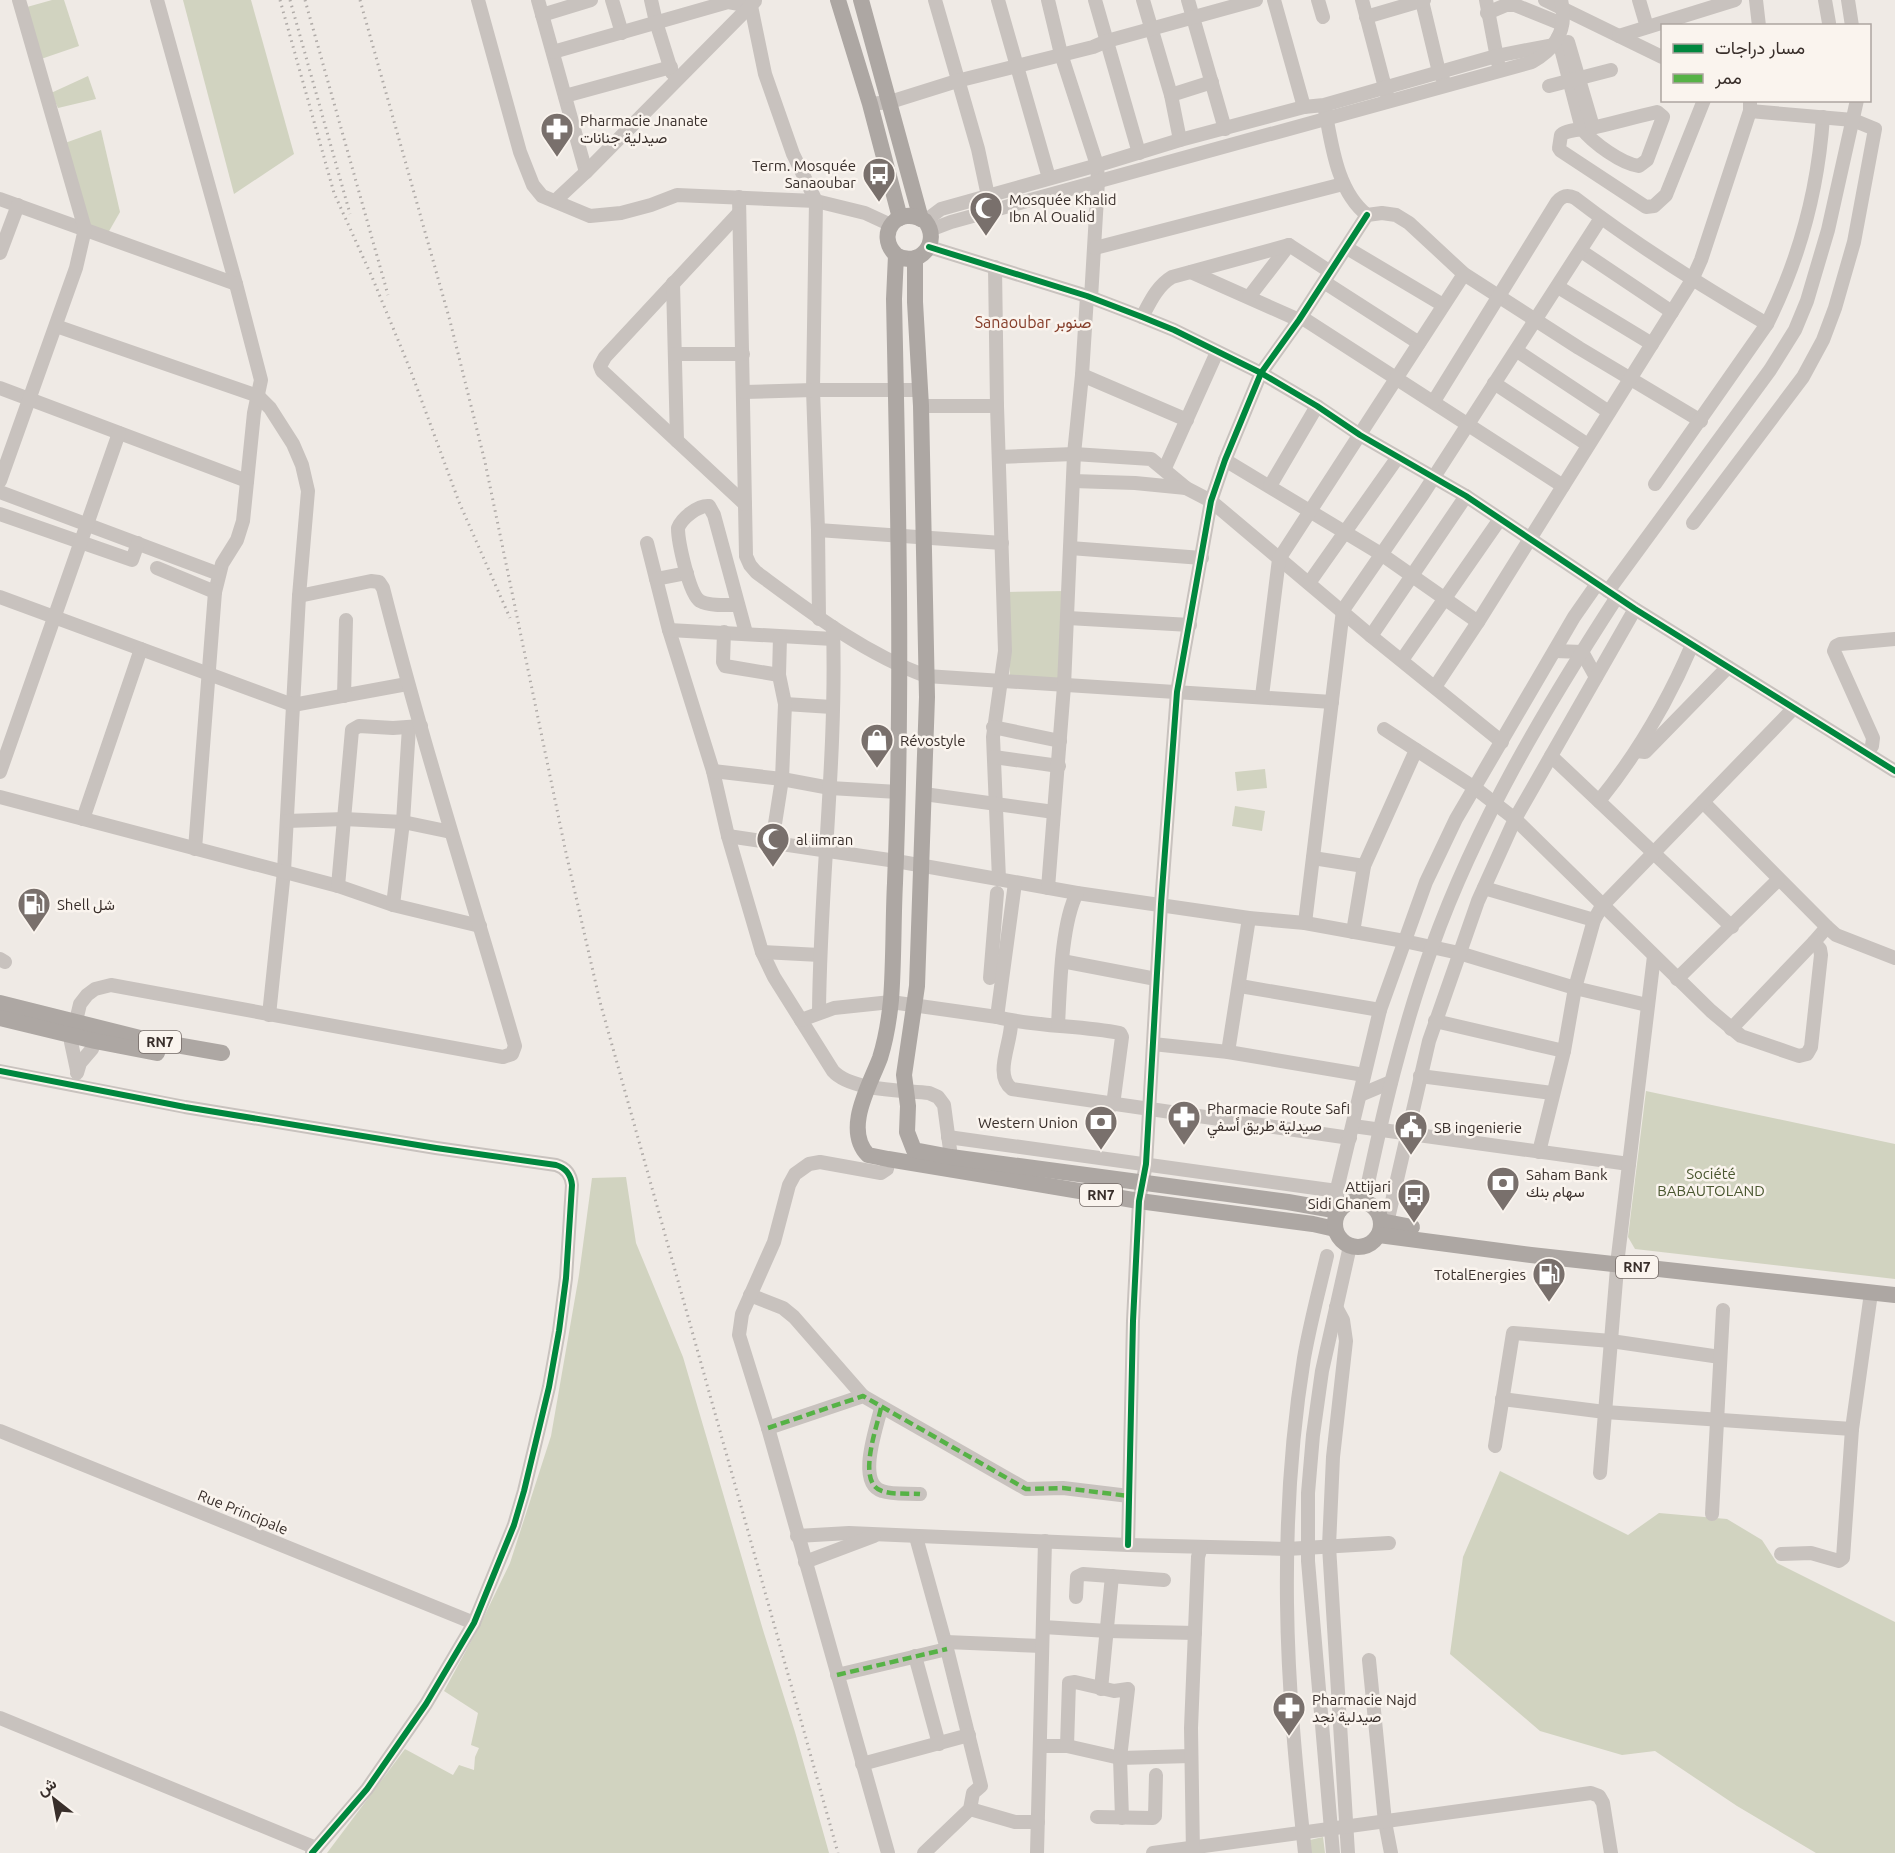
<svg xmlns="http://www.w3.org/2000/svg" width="1895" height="1853" font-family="Ubuntu,Vazirmatn,sans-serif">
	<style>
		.green { fill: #d1d3c0 }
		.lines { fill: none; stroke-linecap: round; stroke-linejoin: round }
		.minor { stroke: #c8c2be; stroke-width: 14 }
		.major { stroke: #ada7a3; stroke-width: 16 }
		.rail { stroke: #b0aba8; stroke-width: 3; stroke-dasharray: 1.5 4.5; stroke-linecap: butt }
		.quiet { stroke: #56b246; stroke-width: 4.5; stroke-dasharray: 9 4.5; stroke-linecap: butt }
		.cycleway-casing { stroke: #faf4ee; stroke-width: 10 }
		.cycleway { stroke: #00873e; stroke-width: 6 }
		.labels { text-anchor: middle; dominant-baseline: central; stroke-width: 5; stroke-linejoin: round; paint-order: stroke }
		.shield { fill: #faf4ee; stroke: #736a66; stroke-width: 1.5 }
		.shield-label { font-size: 14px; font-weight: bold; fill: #392f2b }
		.poi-label { font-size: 15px; fill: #392f2b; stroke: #faf4ee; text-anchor: start }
		.park-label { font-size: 15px; fill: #4a5730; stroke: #faf4ee }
		.street-label { font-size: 15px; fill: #392f2b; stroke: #faf4ee }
		.neighbourhood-label { font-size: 16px; fill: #853c28; stroke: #faf4ee }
	</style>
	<rect width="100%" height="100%" fill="#efeae5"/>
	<!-- green -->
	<g class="green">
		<polygon points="52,0 64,0 79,46 41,59 27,7"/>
		<polygon points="183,0 251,0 294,154 234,194"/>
		<polygon points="88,76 96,99 58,108 51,93"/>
		<polygon points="101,130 120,212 108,233 88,225 65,143"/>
		<polygon points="1066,591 1062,685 1010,678 1006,592"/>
		<polygon points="1265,769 1267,788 1237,791 1235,772"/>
		<polygon points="1235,806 1265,811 1262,831 1232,826"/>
		<polygon points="1646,1091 1895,1144 1895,1279 1635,1249 1628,1237"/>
		<polygon points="626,1177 636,1243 683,1357 763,1630 795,1732 829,1853 327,1853 405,1749 453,1775 459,1765 474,1770 475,1757 479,1748 471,1745 478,1713 444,1691 480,1625 510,1563 551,1436 579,1275 592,1178"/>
		<polygon points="1500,1471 1628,1535 1659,1513 1727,1519 1762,1540 1777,1563 1895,1622 1895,1853 1816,1853 1737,1806 1655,1751 1622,1755 1540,1731 1450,1654 1463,1557"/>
		<polygon points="1323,1837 1325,1853 1311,1853 1310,1840"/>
	</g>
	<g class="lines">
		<!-- minor -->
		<g class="minor">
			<polyline points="157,0 236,284 261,380 254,413 243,521 237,540 222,564 215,592 195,849"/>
			<polyline points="478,0 520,152 533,185 542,196 590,216 621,213 651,205 677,195 816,201 865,213 891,225"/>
			<polyline points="538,0 586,172"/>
			<polyline points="612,0 622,33"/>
			<polyline points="651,0 656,22 672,73"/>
			<polyline points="935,0 978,149 988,196"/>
			<polyline points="998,0 1049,178"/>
			<polyline points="1048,0 1061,54 1097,165 1098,181 1091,298"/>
			<polyline points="1095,0 1139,153"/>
			<polyline points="1143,0 1171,95 1180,140"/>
			<polyline points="1188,0 1225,129"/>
			<polyline points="1274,0 1304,107"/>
			<polyline points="1318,0 1323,17"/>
			<polyline points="1362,0 1387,95"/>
			<polyline points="1486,0 1498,63"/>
			<polyline points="1545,0 1662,57"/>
			<polyline points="1639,0 1647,27"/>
			<polyline points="1756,0 1759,26"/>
			<polyline points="1825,0 1829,23"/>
			<polyline points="1848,0 1852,26"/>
			<polyline points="1422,1 1439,72 1443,79"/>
			<polyline points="1487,13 1506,5 1515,5 1562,24"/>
			<polyline points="542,15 591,0"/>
			<polyline points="1366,17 1424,0"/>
			<polyline points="1619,36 1735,0"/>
			<path d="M1558 37 1582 129C1593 143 1622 164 1639 166L1647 160 1663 117 1657 112C1635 117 1614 123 1592 128 1582 130 1568 129 1561 135L1559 148 1561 151 1646 207 1654 206 1666 195 1704 100"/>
			<polyline points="1568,42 1593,127"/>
			<polyline points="553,52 728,2 751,6 765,74 793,154 816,201 813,390 818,530 819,619"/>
			<polyline points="1549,86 1611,70"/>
			<polyline points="1171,95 1212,82"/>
			<polyline points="565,96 671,67"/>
			<polyline points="870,104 890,102 957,81 1093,47 1107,41 1256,0"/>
			<path d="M1325 110C1332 146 1337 191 1367 215L1382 213 1396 215 1409 223 1464 274 1579 348 1701 421"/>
			<path d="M739 197 746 556 750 565 756 572C809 611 863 653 926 676L1332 702"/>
			<polyline points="0,199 236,284"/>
			<polyline points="555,201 586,172 755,1"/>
			<polyline points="738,214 605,357 600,366 602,371 745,504"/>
			<polyline points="925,221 941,209 1105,163 1180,140 1304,107 1324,105 1496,56 1553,45"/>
			<path d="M930 230 951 222 1532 62C1557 48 1568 29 1561 0"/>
			<polyline points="929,247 1087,296 1142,317 1174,330 1261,373 1317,406 1360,435 1466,496 1635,609 1895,771"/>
			<polyline points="1095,248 1343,184"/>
			<polyline points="1347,248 1443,305"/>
			<polyline points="1581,251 1672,312"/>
			<polyline points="0,253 18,205"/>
			<polyline points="995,267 997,406 1005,651 993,737 999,879"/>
			<polyline points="1191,272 1299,320"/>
			<polyline points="1324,282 1419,343"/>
			<polyline points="673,283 677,441"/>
			<polyline points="1558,287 1652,344"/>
			<polyline points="1249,297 1289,245"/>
			<path d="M1142 317C1150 302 1157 286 1172 277L1289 245 1329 271"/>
			<polyline points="1301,317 1563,486"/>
			<polyline points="56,326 258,396 270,408 293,444 302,465 308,491 299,596 284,871 269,1015"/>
			<polyline points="1517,351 1609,412"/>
			<polyline points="675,354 743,354"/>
			<polyline points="1082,375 1187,420"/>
			<polyline points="1494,383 1588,445"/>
			<polyline points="0,388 247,481"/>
			<polyline points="744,392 813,390 920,390"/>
			<path d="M1434 401 1557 202C1562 196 1567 194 1575 198 1636 245 1700 285 1767 324"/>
			<polyline points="921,406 997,406"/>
			<polyline points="999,457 1074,454 1151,459 1186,488 1211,501 1371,636 1502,742"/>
			<polyline points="1225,460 1381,554 1478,622"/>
			<polyline points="1165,468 1217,352"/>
			<polyline points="0,481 76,268 85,229 19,0"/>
			<polyline points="1073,481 1135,483 1186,488"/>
			<path d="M1655 484 1767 324C1800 258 1818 190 1823 117"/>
			<polyline points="1270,486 1317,406"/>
			<polyline points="0,492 219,574"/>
			<polyline points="0,514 132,560 138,543"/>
			<polyline points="1693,523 1803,377 1823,340 1835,308 1854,242 1875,129 1853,120 1750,111"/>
			<polyline points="818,530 1002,543"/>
			<path d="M647 543 669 630 713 771 728 836 762 952 774 977 833 1071C851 1091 903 1090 929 1093L938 1097 944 1105 951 1157"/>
			<polyline points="1070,548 1202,558"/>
			<polyline points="157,568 215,592"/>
			<polyline points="656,579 687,573"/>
			<polyline points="1309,583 1398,457"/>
			<polyline points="1608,591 1770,370 1795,330 1807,301 1828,230 1857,100"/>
			<polyline points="0,597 293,705 407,684"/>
			<path d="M738 605C727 605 709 606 700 601 689 594 678 541 678 528 682 518 698 505 709 506L714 515 746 633"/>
			<polyline points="1068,618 1190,625"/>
			<polyline points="669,630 833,639"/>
			<polyline points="724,632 723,662 725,666 779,675"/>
			<polyline points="1371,636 1466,496"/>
			<polyline points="1555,651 1582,652 1596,677"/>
			<polyline points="1402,660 1500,519"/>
			<polyline points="1435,687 1478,622 1692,280 1701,260 1750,111 1750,100"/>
			<polyline points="344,696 346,620"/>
			<polyline points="1262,696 1279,559 1464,274"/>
			<polyline points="785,704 832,707"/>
			<polyline points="993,727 1060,741"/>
			<polyline points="1384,729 1475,788 1515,819 1711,1011 1741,1036 1799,1056 1807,1054 1811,1047 1821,955 1820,949 1814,942 1827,927"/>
			<polyline points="1637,751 1645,752 1728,667"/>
			<polyline points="1867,753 1872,746 1873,738 1834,651 1836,646 1840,644 1895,639"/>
			<polyline points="1551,756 1732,927"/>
			<polyline points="994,757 1059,766"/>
			<polyline points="713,771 782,779 830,788 898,792"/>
			<polyline points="0,772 119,433"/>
			<polyline points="924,794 1054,812"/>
			<polyline points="0,797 338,886 393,905 480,926"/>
			<path d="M1599 801C1638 753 1668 701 1692 645"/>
			<polyline points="1703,802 1827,927 1836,935 1895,958"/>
			<polyline points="83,819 141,649"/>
			<polyline points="287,821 344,819 403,822 451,832"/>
			<polyline points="728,836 896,861 1077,893 1249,918 1305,923 1404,941 1459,953 1575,988 1647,1005"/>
			<polyline points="772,843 782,779 785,704 779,675 780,637"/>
			<polyline points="1313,858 1364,866"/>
			<polyline points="338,886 352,730 359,726 393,728 421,726"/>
			<polyline points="1048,888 1064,686 1074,454 1082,375 1087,296"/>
			<polyline points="1484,888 1594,920"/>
			<polyline points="393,905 403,822 409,727"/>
			<polyline points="1305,923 1343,610 1423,494 1601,218"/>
			<polyline points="1353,932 1364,866 1416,750"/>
			<polyline points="762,952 820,955"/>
			<polyline points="0,959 5,962"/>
			<polyline points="1062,961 1156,979"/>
			<polyline points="990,978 997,893"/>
			<polyline points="1677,979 1778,880"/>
			<polyline points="1240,986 1380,1010"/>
			<path d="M819 1012C820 884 837 756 833 627"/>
			<polyline points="997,1017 1015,883"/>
			<path d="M801 1020 834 1008 891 1002 997 1017C1036 1027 1079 1025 1120 1033L1122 1037 1113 1105"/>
			<polyline points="1435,1021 1564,1051"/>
			<path d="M1011 1022C1012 1042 993 1075 1012 1089L1350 1138"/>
			<path d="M1058 1025C1060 989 1061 924 1077 893"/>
			<polyline points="1731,1029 1814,942"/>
			<polyline points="1153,1044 1228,1052 1364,1075"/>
			<polyline points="1228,1052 1249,918"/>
			<path d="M77 1070 71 1042 80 1004 87 995 95 989 111 985 503 1057 512 1054 515 1046C471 894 422 742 383 588L379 582 371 581 299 596"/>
			<path d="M0 1071 185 1107 436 1148 556 1165C566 1168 571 1175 572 1185L566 1278 559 1331 549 1387 524 1491 514 1525 474 1623 426 1704 367 1789 312 1853"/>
			<polyline points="77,1073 80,1063 92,1049 97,1032"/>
			<polyline points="1420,1076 1552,1093"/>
			<polyline points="1360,1095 1391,1082"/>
			<polyline points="1353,1126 1629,1164"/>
			<polyline points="948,1137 1337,1191"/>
			<polyline points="1539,1152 1564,1051 1575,988 1594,920 1602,906 1794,708"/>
			<path d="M1364 1202C1382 1116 1402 1030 1432 947 1477 822 1545 708 1617 597"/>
			<polyline points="1340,1210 1337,1197 1338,1185 1380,1010 1426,882 1456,819 1574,617 1597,584"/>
			<polyline points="1387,1223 1429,1041 1478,901 1515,819 1635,609"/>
			<polyline points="750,1295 783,1308 794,1317 863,1396"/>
			<polyline points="1336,1307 1343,1320 1346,1341 1333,1457 1329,1546 1348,1853"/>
			<polyline points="1502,1399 1605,1412 1852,1429"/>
			<path d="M881 1408C877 1427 856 1483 882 1491 893 1495 909 1493 920 1494"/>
			<polyline points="768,1428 863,1396 1026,1489 1063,1488 1129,1496"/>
			<polyline points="0,1431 474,1623"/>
			<polyline points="1495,1446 1513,1333 1611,1341 1720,1357"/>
			<polyline points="1600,1473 1618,1256 1654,956"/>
			<polyline points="1712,1514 1723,1310"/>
			<polyline points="797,1536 849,1533 1128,1545 1287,1549 1389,1543"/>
			<polyline points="916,1537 947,1649 981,1786 973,1793 970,1809 924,1853"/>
			<polyline points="1128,1545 1133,1321 1139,1201 1146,1164 1161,904 1177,692 1211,501 1225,460 1261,373 1299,320 1367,215"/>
			<polyline points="1781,1554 1811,1553 1839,1561 1843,1558 1852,1429 1871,1293"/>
			<polyline points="805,1562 874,1536"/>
			<polyline points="1076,1597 1077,1577 1083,1574 1164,1580"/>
			<polyline points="1043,1627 1108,1631 1195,1633"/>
			<polyline points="946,1642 1042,1646"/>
			<polyline points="915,1656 939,1744"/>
			<polyline points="1369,1660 1385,1822 1391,1853"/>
			<polyline points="837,1675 947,1649"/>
			<polyline points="1101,1689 1112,1576"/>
			<polyline points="0,1718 316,1848"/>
			<polyline points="1040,1746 1067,1746 1120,1758 1191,1756"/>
			<polyline points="1067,1746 1069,1683 1075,1682 1114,1691 1128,1689 1120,1758 1122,1818"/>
			<polyline points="862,1764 969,1735"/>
			<polyline points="970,1809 1015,1822 1038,1822"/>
			<polyline points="1097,1817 1153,1818 1155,1816 1156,1775"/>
			<polyline points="888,1853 768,1428 739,1335 742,1314 774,1242 789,1185 795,1174 809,1164 820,1162 881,1173 887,1169 888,1159"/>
			<polyline points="1037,1853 1045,1541"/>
			<polyline points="1153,1853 1591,1793 1599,1796 1603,1803 1611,1853"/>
			<polyline points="1193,1853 1191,1728 1198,1557 1201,1547"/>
			<path d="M1305 1853C1296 1770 1288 1687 1287 1603 1286 1522 1291 1438 1304 1358 1310 1324 1319 1290 1327 1256"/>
			<polyline points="1333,1853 1308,1561 1308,1493 1313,1435 1322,1371 1350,1246"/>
		</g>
		<!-- major -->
		<g class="major">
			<polyline points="838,0 870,104 900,218"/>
			<polyline points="861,0 921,219"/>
			<path d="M896 255C919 269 942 242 925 221 899 204 874 233 896 255L894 299C898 494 903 688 895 883 893 922 894 961 891 1000 889 1020 886 1039 880 1058 870 1085 843 1129 868 1155L888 1159 1139 1201 1313 1224 1335 1229"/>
			<polyline points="915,259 915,302 921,406 927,697 917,986 904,1075 908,1106 907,1132 914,1150 951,1157 1288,1202 1339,1211"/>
			<polyline points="0,1003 148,1040 222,1053"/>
			<polyline points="0,1018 95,1041 157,1053"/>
			<circle cx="1358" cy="1224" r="23"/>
			<polyline points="1381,1221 1412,1227"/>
			<polyline points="1379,1235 1531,1255 1895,1295"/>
		</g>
		<!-- rail -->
		<g class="rail">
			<polyline points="280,0 334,193 372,277 410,369 459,502 510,618"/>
			<polyline points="290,0 350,214"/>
			<polyline points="305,0 388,295"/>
			<polyline points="360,0 450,321 485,462 566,853 600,1002 838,1853"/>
		</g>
		<!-- quiet -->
		<g class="quiet">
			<path d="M881 1408C877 1427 856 1483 882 1491 893 1495 909 1493 920 1494"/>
			<polyline points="768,1428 863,1396 1026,1489 1063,1488 1129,1496"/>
			<polyline points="837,1675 947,1649"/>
		</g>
		<!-- cycleway casing -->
		<g class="cycleway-casing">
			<g id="cycleway">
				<polyline points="929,247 1087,296 1142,317 1174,330 1261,373 1317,406 1360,435 1466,496 1635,609 1895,771"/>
				<path d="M0 1071 185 1107 436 1148 556 1165C566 1168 571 1175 572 1185L566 1278 559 1331 549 1387 524 1491 514 1525 474 1623 426 1704 367 1789 312 1853"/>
				<polyline points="1128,1545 1133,1321 1139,1201 1146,1164 1161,904 1177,692 1211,501 1225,460 1261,373 1299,320 1367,215"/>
			</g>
		</g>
		<!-- cycleway -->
		<use href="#cycleway" class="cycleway"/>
	</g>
	<!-- icons -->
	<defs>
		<g id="pharmacy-pin" transform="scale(1.725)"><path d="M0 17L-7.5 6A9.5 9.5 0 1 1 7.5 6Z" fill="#79706c" stroke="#faf4ee"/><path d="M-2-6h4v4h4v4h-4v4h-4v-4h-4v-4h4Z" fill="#fff"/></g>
		<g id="bus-pin" transform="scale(1.725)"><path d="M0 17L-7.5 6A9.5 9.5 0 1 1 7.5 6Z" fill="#79706c" stroke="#faf4ee"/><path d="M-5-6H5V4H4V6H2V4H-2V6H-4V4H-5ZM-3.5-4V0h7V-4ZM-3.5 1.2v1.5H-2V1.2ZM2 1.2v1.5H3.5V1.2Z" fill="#fff"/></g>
		<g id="mosque-pin" transform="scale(1.725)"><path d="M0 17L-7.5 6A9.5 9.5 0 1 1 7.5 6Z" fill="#79706c" stroke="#faf4ee"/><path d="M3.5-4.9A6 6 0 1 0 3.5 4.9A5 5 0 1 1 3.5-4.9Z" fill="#fff"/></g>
		<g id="shop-pin" transform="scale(1.725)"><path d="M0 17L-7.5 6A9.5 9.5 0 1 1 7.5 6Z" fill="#79706c" stroke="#faf4ee"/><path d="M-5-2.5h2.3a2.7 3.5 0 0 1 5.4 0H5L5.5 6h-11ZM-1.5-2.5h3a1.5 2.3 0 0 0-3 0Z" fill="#fff"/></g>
		<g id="fuel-pin" transform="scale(1.725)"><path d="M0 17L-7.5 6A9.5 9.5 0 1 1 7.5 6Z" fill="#79706c" stroke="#faf4ee"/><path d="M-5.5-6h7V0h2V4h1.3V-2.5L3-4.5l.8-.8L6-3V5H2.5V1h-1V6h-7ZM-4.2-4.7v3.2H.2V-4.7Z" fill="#fff"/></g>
		<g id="bank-pin" transform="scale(1.725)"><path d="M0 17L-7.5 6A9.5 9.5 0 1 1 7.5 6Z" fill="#79706c" stroke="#faf4ee"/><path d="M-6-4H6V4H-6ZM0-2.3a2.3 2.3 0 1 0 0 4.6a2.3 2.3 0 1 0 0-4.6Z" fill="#fff"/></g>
		<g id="civic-pin" transform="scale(1.725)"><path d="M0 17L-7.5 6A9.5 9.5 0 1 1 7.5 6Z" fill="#79706c" stroke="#faf4ee"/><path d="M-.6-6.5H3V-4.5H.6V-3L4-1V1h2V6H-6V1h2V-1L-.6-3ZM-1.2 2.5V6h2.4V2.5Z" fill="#fff"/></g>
	</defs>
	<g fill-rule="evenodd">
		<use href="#pharmacy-pin" x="557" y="129"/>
		<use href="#bus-pin" x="879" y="174"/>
		<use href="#mosque-pin" x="986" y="208"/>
		<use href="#shop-pin" x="877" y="740"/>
		<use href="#mosque-pin" x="773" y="839"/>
		<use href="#fuel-pin" x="34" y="904"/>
		<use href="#pharmacy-pin" x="1184" y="1117"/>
		<use href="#bank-pin" x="1101" y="1122"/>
		<use href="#civic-pin" x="1411" y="1127"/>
		<use href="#bank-pin" x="1503" y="1183"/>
		<use href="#bus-pin" x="1414" y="1195"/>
		<use href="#fuel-pin" x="1549" y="1274"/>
		<use href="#pharmacy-pin" x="1289" y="1708"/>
	</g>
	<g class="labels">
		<!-- shield labels -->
		<g class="shield">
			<rect x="139" y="1031" width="42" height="22" rx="4.5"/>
			<rect x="1080" y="1184" width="42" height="22" rx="4.5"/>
			<rect x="1616" y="1256" width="42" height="22" rx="4.5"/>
		</g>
		<g class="shield-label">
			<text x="160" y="1042">RN7</text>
			<text x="1101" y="1195">RN7</text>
			<text x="1637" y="1267">RN7</text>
		</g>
		<!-- poi labels -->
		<g class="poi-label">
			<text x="580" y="120">Pharmacie Jnanate<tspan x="580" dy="17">صيدلية جنانات</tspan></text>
			<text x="856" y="165" text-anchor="end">Term. Mosquée<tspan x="856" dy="17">Sanaoubar</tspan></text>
			<text x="1009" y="199">Mosquée Khalid<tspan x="1009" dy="17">Ibn Al Oualid</tspan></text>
			<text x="900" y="740">Révostyle</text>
			<text x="796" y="839">al iimran</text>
			<text x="57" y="904">Shell شل</text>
			<text x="1207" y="1108">Pharmacie Route Safi<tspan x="1207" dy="17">صيدلية طريق اًسفي</tspan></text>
			<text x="1078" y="1122" text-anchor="end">Western Union</text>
			<text x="1434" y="1127">SB ingenierie</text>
			<text x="1526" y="1174">Saham Bank<tspan x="1526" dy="17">سهام بنك</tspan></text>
			<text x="1391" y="1186" text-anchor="end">Attijari<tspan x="1391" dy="17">Sidi Ghanem</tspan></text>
			<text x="1526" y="1274" text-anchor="end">TotalEnergies</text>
			<text x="1312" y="1699">Pharmacie Najd<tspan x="1312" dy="17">صيدلية نجد</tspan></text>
		</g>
		<!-- park labels -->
		<g class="park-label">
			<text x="1711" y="1173">Société<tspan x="1711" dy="17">BABAUTOLAND</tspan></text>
		</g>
		<!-- street labels -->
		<g class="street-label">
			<text transform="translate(243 1512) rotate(22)">Rue Principale</text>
		</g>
		<!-- neighbourhood labels -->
		<g class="neighbourhood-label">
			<text x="1033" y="322">Sanaoubar صنوبر</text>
		</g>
	</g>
	<!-- legend -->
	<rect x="1661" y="24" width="210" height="78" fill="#faf4ee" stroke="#ada5a0" stroke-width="1.5"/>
	<rect x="1673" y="44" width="30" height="9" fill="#00873e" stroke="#ada5a0" stroke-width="1.5"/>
	<text x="1715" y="54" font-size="18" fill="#392f2b">مسار دراجات</text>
	<rect x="1673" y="74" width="30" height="9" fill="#56b246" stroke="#ada5a0" stroke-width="1.5"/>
	<text x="1715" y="84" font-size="18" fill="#392f2b">ممر</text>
	<!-- north arrow -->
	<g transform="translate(54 1799) rotate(329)" stroke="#faf4ee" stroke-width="4.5" paint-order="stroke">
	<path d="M0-4.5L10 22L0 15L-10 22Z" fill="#392f2b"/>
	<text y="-9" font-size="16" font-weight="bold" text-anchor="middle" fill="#392f2b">ش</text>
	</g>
</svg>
